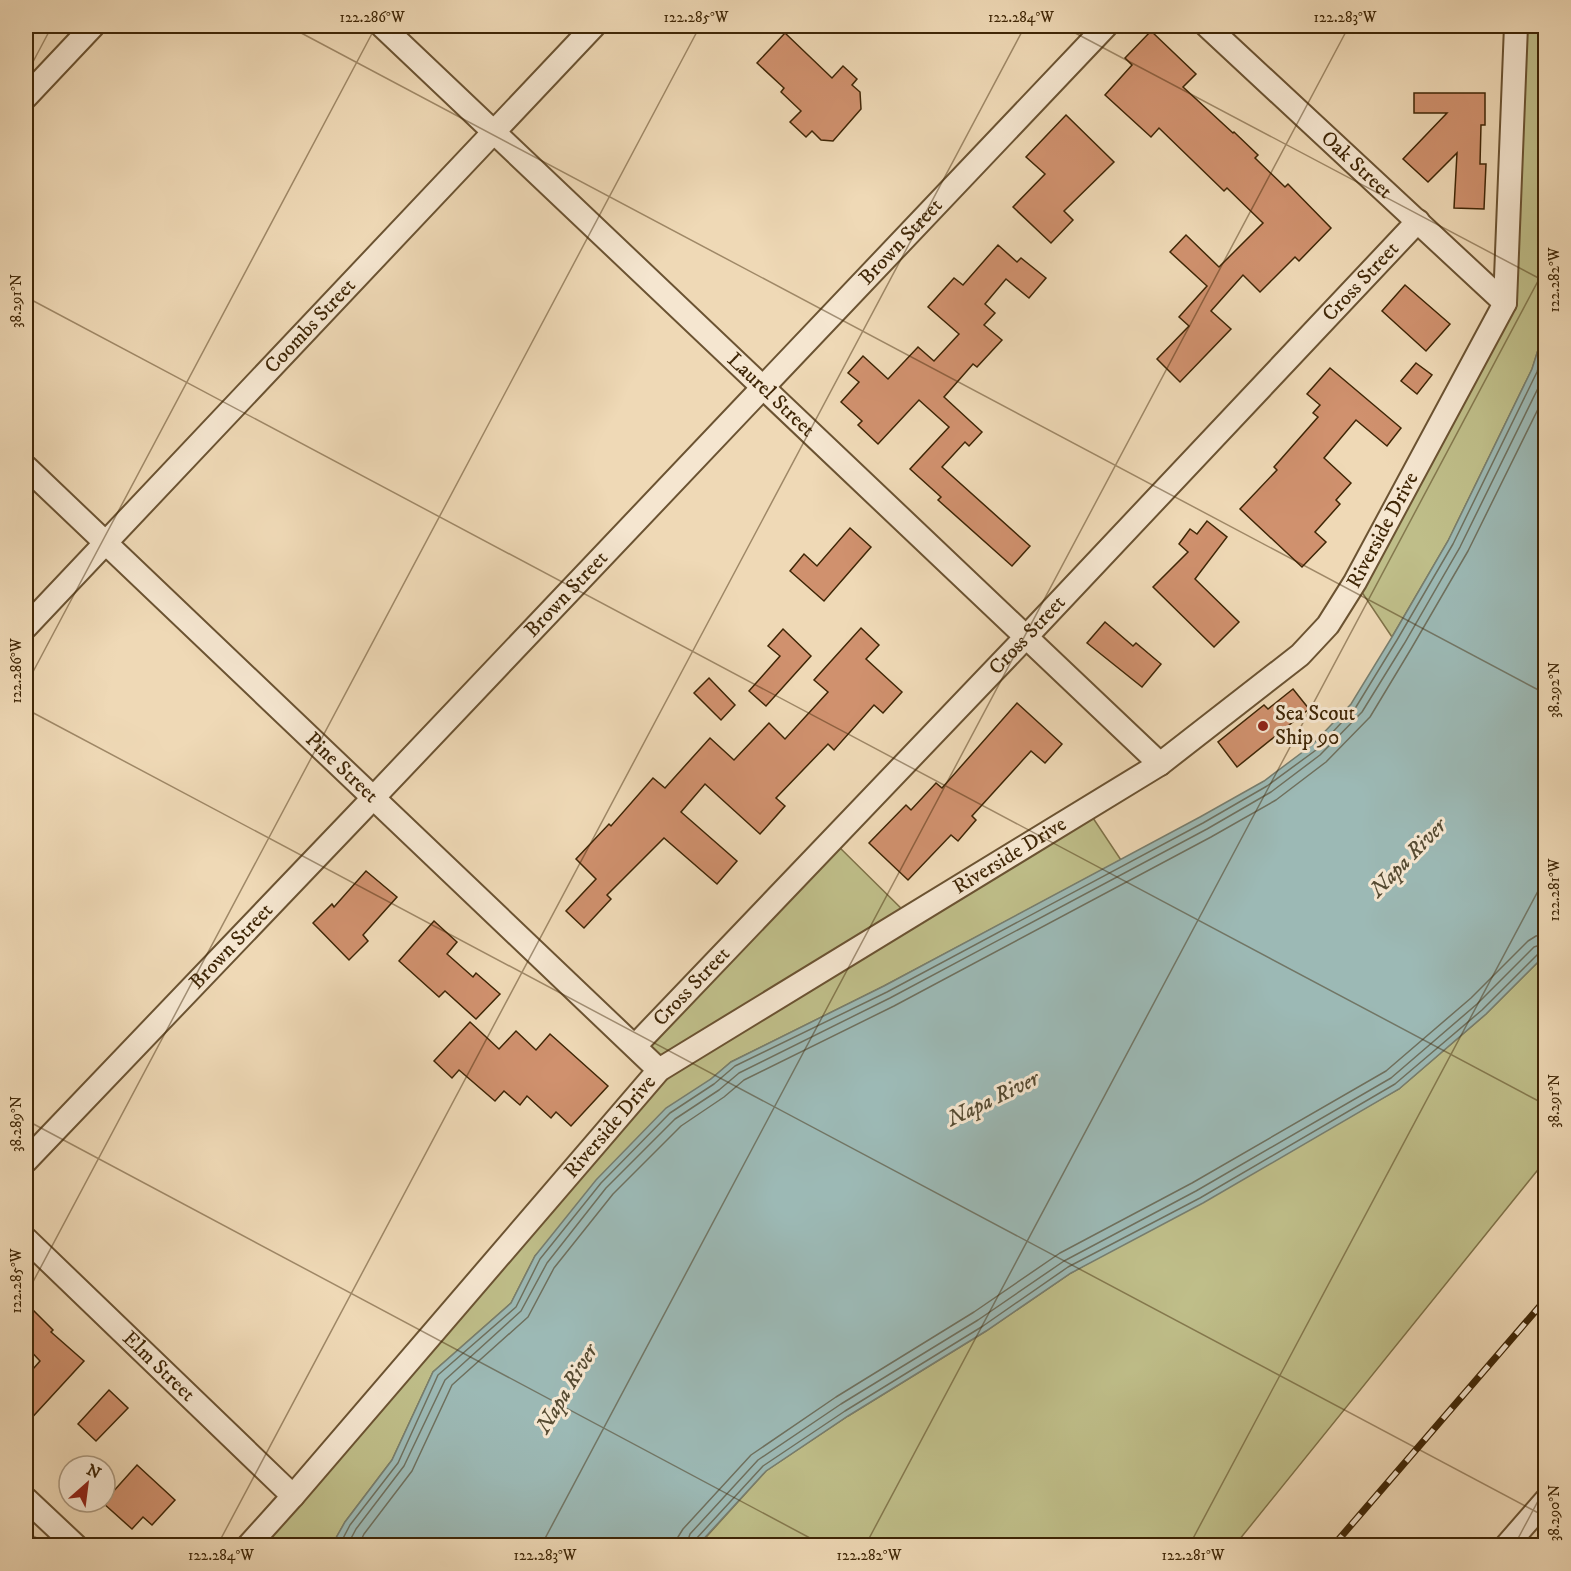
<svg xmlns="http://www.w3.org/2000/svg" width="1571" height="1571" font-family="'IM FELL DW Pica',serif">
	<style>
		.green { fill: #bfbe89; stroke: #7f7248; stroke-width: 1.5 }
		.water { fill: #9cb9b5; stroke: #777e6f; stroke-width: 1.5 }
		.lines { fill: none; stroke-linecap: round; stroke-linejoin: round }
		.shore { stroke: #6e705e; stroke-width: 1.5 }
		.building { fill: #d0916e; stroke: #3f2606; stroke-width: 1.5 }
		.minor-casing { stroke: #6b5332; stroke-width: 26 }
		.minor { stroke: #f5e6d0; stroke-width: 22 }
		.rail-casing { stroke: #3f2606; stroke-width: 7 }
		.rail { stroke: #f5e6d0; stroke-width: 4.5; stroke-dasharray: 14; stroke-linecap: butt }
		.ticks { fill: none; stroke: #3f2606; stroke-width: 1.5; stroke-opacity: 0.45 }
		.poi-dot { fill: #8f2418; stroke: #f5e6d0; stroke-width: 2 }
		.labels { text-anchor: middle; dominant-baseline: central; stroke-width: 6; stroke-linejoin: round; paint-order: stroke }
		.street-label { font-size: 21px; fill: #3f2606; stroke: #f5e6d0 }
		.poi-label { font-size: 21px; fill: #3f2606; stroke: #f5e6d0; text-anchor: start }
		.water-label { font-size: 22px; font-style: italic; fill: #564b32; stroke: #f5e6d0 }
		.neatline { fill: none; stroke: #3f2606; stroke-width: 2 }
		.ticks-label { font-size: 15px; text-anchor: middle; fill: #3f2606 }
	</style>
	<rect width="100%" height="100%" fill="#efd9b6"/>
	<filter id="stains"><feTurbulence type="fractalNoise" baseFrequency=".00333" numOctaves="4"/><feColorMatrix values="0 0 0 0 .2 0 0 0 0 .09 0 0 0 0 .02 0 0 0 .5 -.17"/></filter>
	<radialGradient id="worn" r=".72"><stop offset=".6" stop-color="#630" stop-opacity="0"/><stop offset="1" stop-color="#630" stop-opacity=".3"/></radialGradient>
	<!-- green -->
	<g class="green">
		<polygon points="1516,26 1545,26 1546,307 1538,350 1532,369 1448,541 1392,637 1355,582 1505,303"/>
		<polygon points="1087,809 1121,860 884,986 731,1062 711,1079 535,1256 511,1303 433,1372 392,1460 345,1522 332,1545 248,1546 659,1070 635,1046 832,840 910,917"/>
		<polygon points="1545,955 1545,1161 1235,1545 698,1546 766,1471 848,1416 986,1331 1071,1273 1399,1089 1486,1014"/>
	</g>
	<!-- water -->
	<polygon class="water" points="1545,307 1545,955 1486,1014 1399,1089 1203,1203 1071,1273 986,1331 848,1416 766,1471 698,1545 332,1545 345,1522 392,1460 433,1372 511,1303 535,1256 596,1180 666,1108 711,1079 731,1062 884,986 1200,817 1264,781 1312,745 1351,704 1392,637 1448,541 1532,369 1538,350"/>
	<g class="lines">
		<!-- shore -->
		<g class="shore">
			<polyline points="339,1546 350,1525 398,1463 438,1375 516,1307 540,1259 601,1183 670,1113 714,1084 735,1066 887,992 1203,823 1267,786 1316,750 1356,707 1397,640 1453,544 1537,372 1546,343"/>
			<polyline points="347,1546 356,1529 404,1466 445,1380 521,1311 547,1263 606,1188 675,1119 719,1090 739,1073 890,998 1207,829 1271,792 1320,755 1362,712 1404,644 1460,547 1546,372"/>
			<polyline points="358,1546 364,1534 412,1471 452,1385 528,1317 554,1268 613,1194 681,1126 724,1097 744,1080 894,1006 1211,837 1276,800 1326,762 1370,717 1411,649 1468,551 1546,393"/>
			<polyline points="677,1546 678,1537 683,1529 751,1455 836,1397 974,1312 1060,1253 1192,1183 1386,1071 1471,998 1528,941 1536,936 1546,934"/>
			<polyline points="686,1546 690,1534 758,1460 841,1404 978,1320 1064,1261 1196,1191 1391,1078 1477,1004 1534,947 1546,943"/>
			<polyline points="694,1546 696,1539 763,1466 845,1411 983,1326 1068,1267 1200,1198 1395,1084 1482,1010 1539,953 1546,951"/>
		</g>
	</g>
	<!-- building -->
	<g class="building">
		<polygon points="1151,31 1196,74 1183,87 1233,133 1234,132 1258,155 1255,158 1285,187 1288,184 1331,228 1299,261 1295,257 1260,292 1243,275 1211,311 1231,329 1180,382 1157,359 1189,326 1179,317 1207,286 1170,252 1186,235 1219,267 1263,223 1227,188 1224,191 1159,128 1151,137 1105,95 1132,65 1125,58"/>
		<polygon points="785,33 832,78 843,66 857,79 852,85 860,92 861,109 833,141 821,140 812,131 806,137 790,122 801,111 781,92 784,88 757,63"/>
		<polygon points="1414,93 1485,93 1485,125 1481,125 1480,164 1486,164 1484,209 1454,208 1457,153 1428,182 1403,159 1447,113 1414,113"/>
		<polygon points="1066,115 1114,162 1064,211 1073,220 1051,243 1013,207 1045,174 1026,157"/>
		<polygon points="998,245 1017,262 1021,258 1046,278 1029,298 1006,279 985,304 995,313 984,325 1002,340 977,367 973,364 944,397 982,432 969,446 965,442 942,467 1030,546 1012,566 938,500 941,497 910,469 949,427 919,400 878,444 858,425 862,421 841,402 859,382 848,373 863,356 888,379 918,347 934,361 959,334 928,307 954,278 963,285"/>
		<polygon points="1405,285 1450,324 1426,351 1382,311"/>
		<polygon points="1416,363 1432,375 1417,394 1401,381"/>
		<polygon points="1330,368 1401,428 1387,446 1356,420 1324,458 1351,483 1336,500 1340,504 1315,532 1326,542 1302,567 1240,509 1277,470 1274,467 1318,417 1313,413 1320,405 1307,394"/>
		<polygon points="1207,521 1227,537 1195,579 1239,622 1214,647 1153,587 1188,552 1179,544 1190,529 1197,534"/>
		<polygon points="850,528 871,547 824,601 790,571 804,554 817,566"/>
		<polygon points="1105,622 1133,646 1136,643 1161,664 1142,687 1087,643"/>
		<polygon points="861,628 879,645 866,659 902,692 883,713 874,705 834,750 828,744 776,798 785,806 760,834 705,784 681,812 737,861 717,884 664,838 607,895 611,899 584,928 566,911 596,879 576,859 609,824 611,826 653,778 665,788 710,738 734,760 769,723 785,739 828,692 814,680"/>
		<polygon points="783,629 811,656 766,706 749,691 780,656 768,646"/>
		<polygon points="709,678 735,705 721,720 694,693"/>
		<polygon points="1293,689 1309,709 1237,767 1218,742 1264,705 1268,709"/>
		<polygon points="1017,703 1062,744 1045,763 1031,751 972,816 976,820 958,841 951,835 908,880 869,843 906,805 911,810 936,783 942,788"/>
		<polygon points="366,871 397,897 363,935 368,941 349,960 313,923 332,904 334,907"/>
		<polygon points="434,921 457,942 447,954 473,977 476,973 500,994 476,1019 445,991 439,997 399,961"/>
		<polygon points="470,1022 499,1049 516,1031 536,1050 550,1034 608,1086 571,1126 556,1112 551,1118 527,1096 520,1105 504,1091 495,1101 459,1070 452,1078 434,1061"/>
		<polygon points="26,1303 53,1330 51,1332 84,1361 26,1424 26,1377 40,1361 26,1346"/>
		<polygon points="109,1390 128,1408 96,1441 78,1424"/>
		<polygon points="137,1465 175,1500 152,1525 143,1517 132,1529 103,1503"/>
	</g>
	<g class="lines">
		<!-- minor casing -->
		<g class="minor-casing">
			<g id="minor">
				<path id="s1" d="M382 26 1160 764"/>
				<path id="s2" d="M1207 26 1505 303"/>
				<polyline points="26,97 93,26"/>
				<path id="s3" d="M26 467 659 1070"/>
				<path id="s4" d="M26 627 594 26"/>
				<path id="s5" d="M635 1046 1026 637 1418 221"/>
				<path id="s6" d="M26 1161 356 816 1106 26"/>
				<path id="s7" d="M26 1239 293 1496"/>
				<polyline points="26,1499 76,1546"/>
				<path id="s8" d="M248 1546 293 1496 659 1070 1160 764 1300 655 1328 625 1355 582 1505 303 1516 26"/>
				<polyline points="1506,1546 1546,1500"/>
			</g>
		</g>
		<!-- minor -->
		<use href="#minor" class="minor"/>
		<!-- rail casing -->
		<g class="rail-casing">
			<polyline id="rail" points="1333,1546 1546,1299"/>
		</g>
		<!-- rail -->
		<use href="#rail" class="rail"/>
	</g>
	<!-- ticks -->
	<path class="ticks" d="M288 26 1546 694M1062 26 1546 282M26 75 52 26M26 297 1546 1105M26 685 376 26M26 709 1546 1517M26 1120 825 1546M26 1295 700 26M26 1532 51 1546M217 1546 1025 26M541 1546 1349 26M865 1546 1546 266M1189 1546 1546 876M1514 1546 1546 1486"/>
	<!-- markers -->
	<circle class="poi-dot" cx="1263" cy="726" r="6"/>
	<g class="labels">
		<!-- street labels -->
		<g class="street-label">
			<text stroke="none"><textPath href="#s2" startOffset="204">Oak Street</textPath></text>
			<text stroke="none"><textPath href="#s6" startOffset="1269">Brown Street</textPath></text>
			<text stroke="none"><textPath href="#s5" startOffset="1054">Cross Street</textPath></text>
			<text stroke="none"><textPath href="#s4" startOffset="414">Coombs Street</textPath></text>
			<text stroke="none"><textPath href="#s1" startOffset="536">Laurel Street</textPath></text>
			<text stroke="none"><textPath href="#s8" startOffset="1544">Riverside Drive</textPath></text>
			<text stroke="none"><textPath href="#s6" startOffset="783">Brown Street</textPath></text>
			<text stroke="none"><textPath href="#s5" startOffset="568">Cross Street</textPath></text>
			<text stroke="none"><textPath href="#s3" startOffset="436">Pine Street</textPath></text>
			<text stroke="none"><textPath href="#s8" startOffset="1040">Riverside Drive</textPath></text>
			<text stroke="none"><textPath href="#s6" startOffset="297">Brown Street</textPath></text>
			<text stroke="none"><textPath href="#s5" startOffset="82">Cross Street</textPath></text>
			<text stroke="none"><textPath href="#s8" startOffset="554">Riverside Drive</textPath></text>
			<text stroke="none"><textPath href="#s7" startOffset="184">Elm Street</textPath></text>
		</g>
		<!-- poi labels -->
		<g class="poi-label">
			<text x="1275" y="714">Sea Scout<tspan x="1275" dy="24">Ship 90</tspan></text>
		</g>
		<!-- water labels -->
		<g class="water-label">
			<text transform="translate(1408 858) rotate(-46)">Napa River</text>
			<text transform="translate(993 1099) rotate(-26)">Napa River</text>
			<text transform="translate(567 1389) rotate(-59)">Napa River</text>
		</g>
	</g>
	<!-- margin -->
	<rect width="1571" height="1571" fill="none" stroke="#efd9b6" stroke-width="66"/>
	<!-- north arrow -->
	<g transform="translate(87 1484) rotate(28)"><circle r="28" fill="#f5e6d0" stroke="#ac997f" stroke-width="1.5"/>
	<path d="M0-4.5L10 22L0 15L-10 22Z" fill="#8f2418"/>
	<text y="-9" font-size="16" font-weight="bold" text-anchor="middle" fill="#3f2606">N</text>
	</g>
	<rect x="33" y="33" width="1505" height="1505" class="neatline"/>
	<g class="ticks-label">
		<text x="372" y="22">122.286°W</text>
		<text x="696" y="22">122.285°W</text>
		<text x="1021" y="22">122.284°W</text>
		<text x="1345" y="22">122.283°W</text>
		<text transform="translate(1554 280) rotate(-90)" y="5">122.282°W</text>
		<text transform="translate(16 301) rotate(-90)" y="5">38.291°N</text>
		<text transform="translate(16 671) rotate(-90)" y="5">122.286°W</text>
		<text transform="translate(1554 690) rotate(-90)" y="5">38.292°N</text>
		<text transform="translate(1554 890) rotate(-90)" y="5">122.281°W</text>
		<text transform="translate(1554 1101) rotate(-90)" y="5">38.291°N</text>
		<text transform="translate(16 1124) rotate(-90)" y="5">38.289°N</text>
		<text transform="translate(16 1281) rotate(-90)" y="5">122.285°W</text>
		<text transform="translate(1554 1513) rotate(-90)" y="5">38.290°N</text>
		<text x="221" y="1560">122.284°W</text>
		<text x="545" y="1560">122.283°W</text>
		<text x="869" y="1560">122.282°W</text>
		<text x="1193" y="1560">122.281°W</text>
	</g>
	<rect width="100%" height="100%" filter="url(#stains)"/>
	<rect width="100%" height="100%" fill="url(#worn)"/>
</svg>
